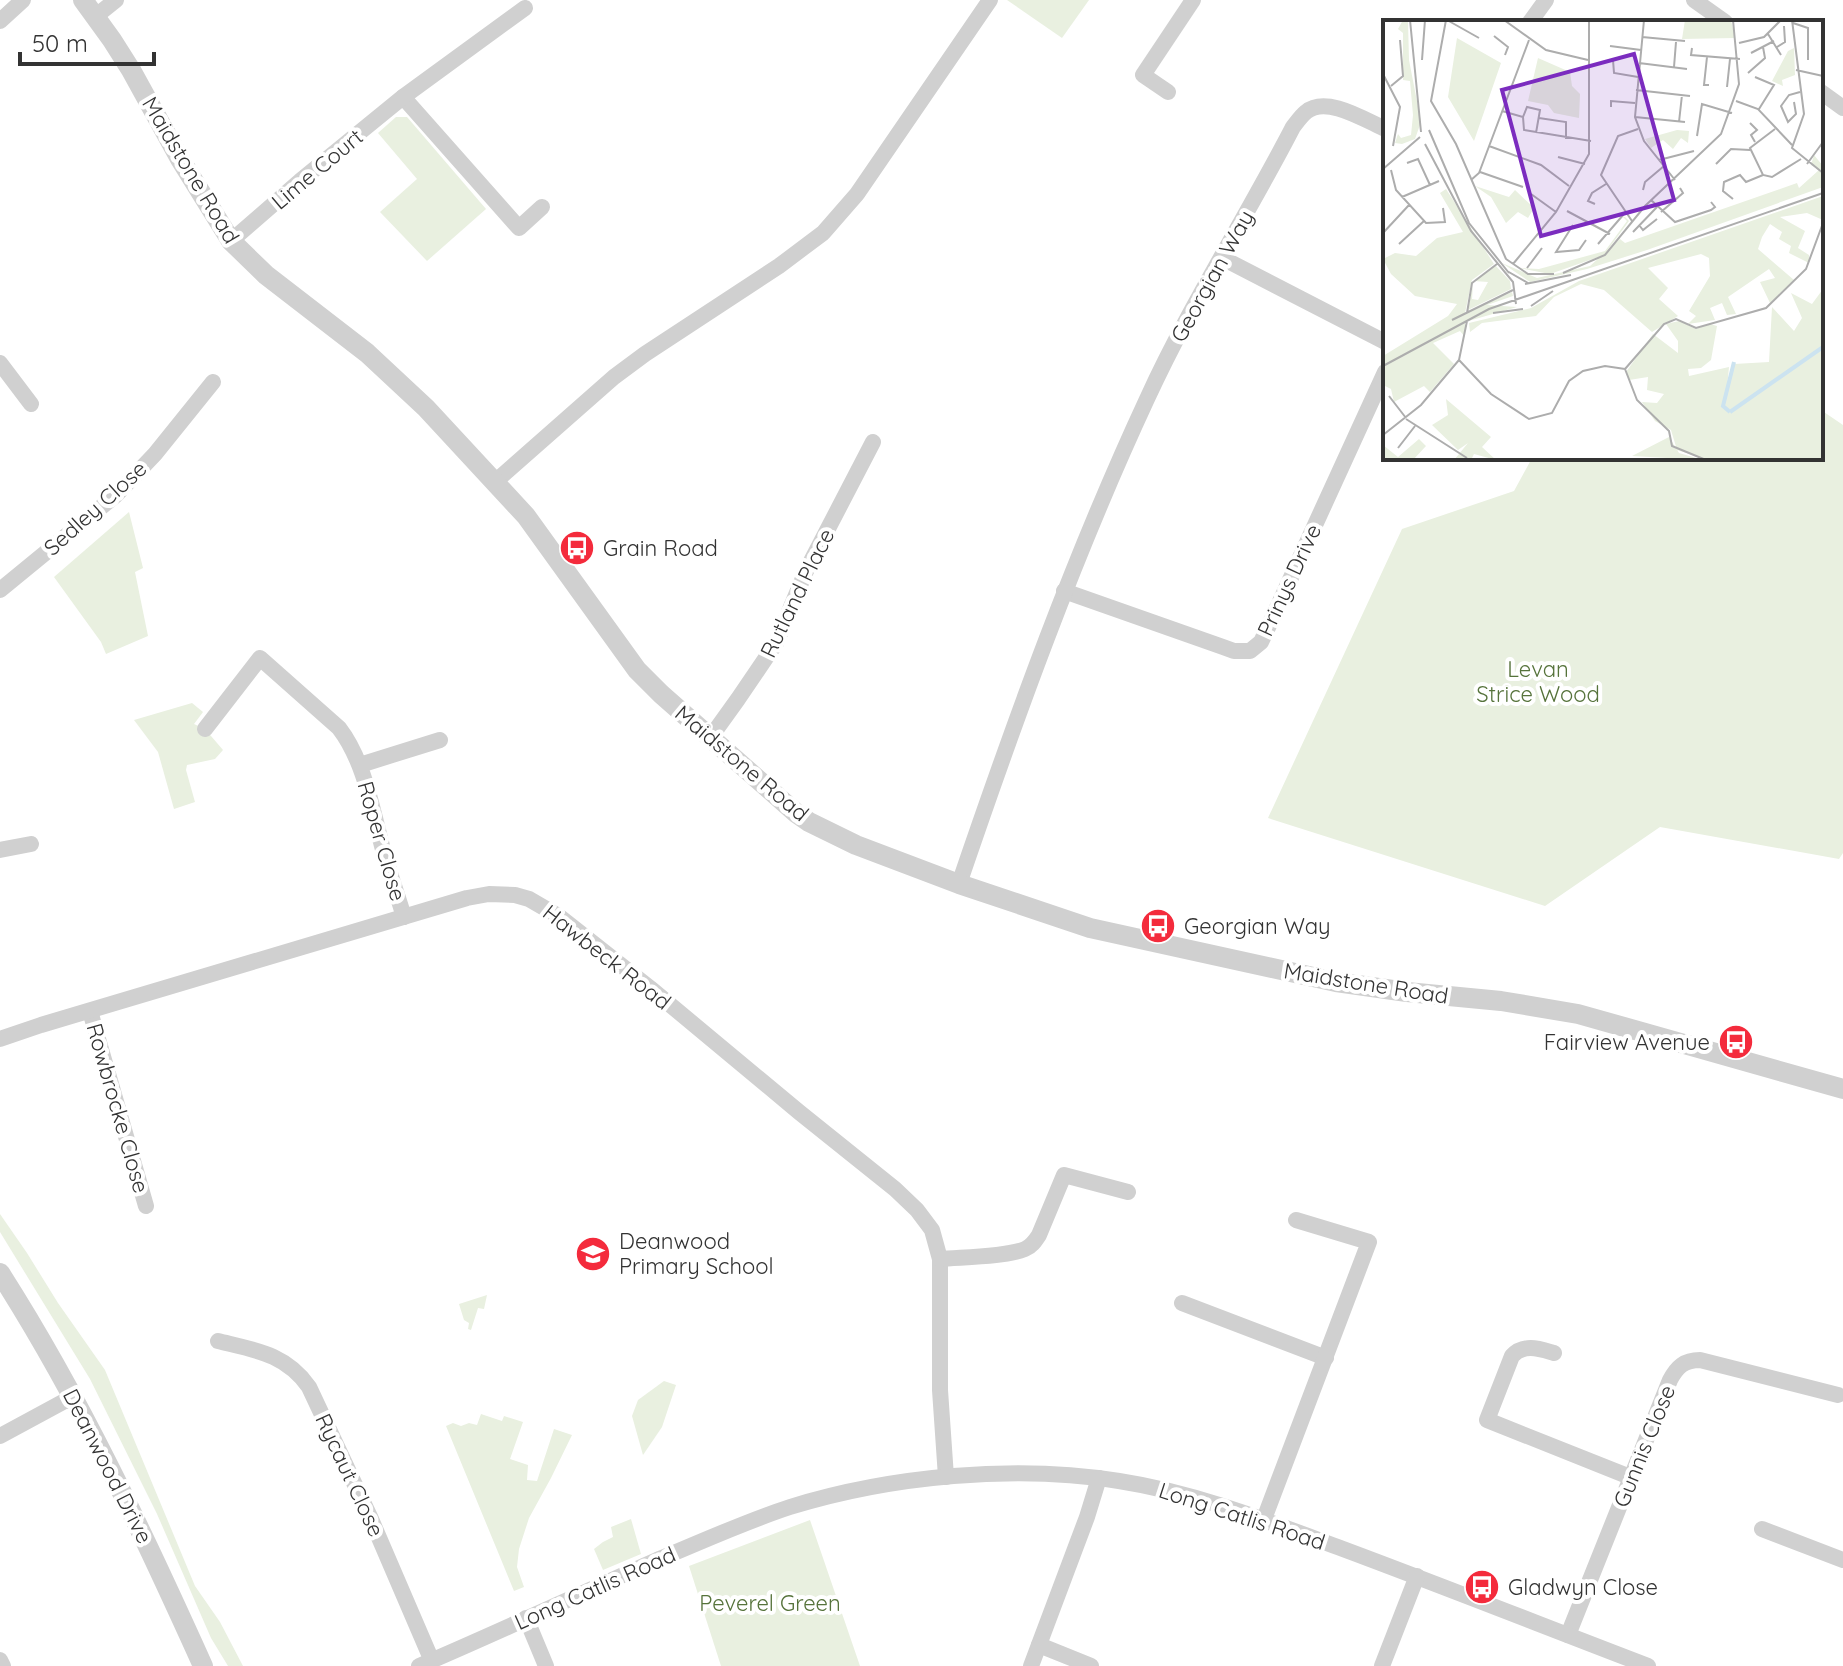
<svg xmlns="http://www.w3.org/2000/svg" width="1843" height="1666" font-family="Quicksand,sans-serif">
	<style>
		.green { fill: #e9f0e0 }
		.lines { fill: none; stroke-linecap: round; stroke-linejoin: round }
		.minor { stroke: #d0d0d0; stroke-width: 16 }
		.tertiary { stroke: #d0d0d0; stroke-width: 20 }
		.labels { text-anchor: middle; dominant-baseline: central; stroke-width: 8; stroke-linejoin: round; paint-order: stroke }
		.street-label { font-size: 22px; fill: #333; stroke: #fff }
		.poi-label { font-size: 22px; fill: #333; stroke: #fff; text-anchor: start }
		.park-label { font-size: 22px; fill: #56733b; stroke: #fff }
		.inset-river { fill: none; stroke: #cce3f0; stroke-width: 4 }
		.inset-road { fill: none; stroke: #adadad; stroke-width: 2 }
		.view { fill: #7b2cbf; fill-opacity: 0.15; stroke: #7b2cbf; stroke-width: 4 }
		.inset-edge { fill: none; stroke: #333; stroke-width: 4 }
	</style>
	<rect width="100%" height="100%" fill="#fff"/>
	<!-- green -->
	<g class="green">
		<polygon points="1007,0 1089,0 1062,38"/>
		<polygon points="396,117 407,117 486,209 427,261 380,212 417,179 378,133"/>
		<polygon points="1821,410 1843,425 1843,853 1839,859 1660,827 1545,906 1268,818 1402,529 1514,491 1532,458 1821,458"/>
		<polygon points="129,512 143,568 135,572 148,636 106,654 101,642 54,577"/>
		<polygon points="192,703 203,712 194,724 205,729 223,750 215,759 187,765 186,770 195,802 174,809 158,752 134,720"/>
		<polygon points="0,1214 27,1253 58,1303 105,1370 195,1586 220,1622 243,1666 228,1666 211,1638 157,1514 90,1379 0,1232"/>
		<polygon points="487,1295 484,1309 478,1308 471,1330 468,1329 469,1323 464,1320 459,1304"/>
		<polygon points="664,1381 676,1385 662,1427 643,1455 632,1416 638,1400"/>
		<polygon points="481,1414 502,1421 504,1416 523,1422 510,1459 528,1465 527,1480 537,1481 554,1429 572,1435 551,1478 529,1518 519,1549 517,1567 524,1587 514,1591 446,1426 453,1423 461,1426 469,1423 477,1425"/>
		<polygon points="631,1519 641,1554 603,1570 594,1549 603,1542 613,1537 611,1527"/>
		<polygon points="810,1520 860,1666 721,1666 689,1566"/>
	</g>
	<g class="lines">
		<!-- minor -->
		<g class="minor">
			<polyline points="1694,0 1725,22"/>
			<polyline points="96,16 116,0"/>
			<polyline points="0,21 23,0"/>
			<polyline points="1530,22 1546,0"/>
			<polyline points="1168,92 1143,75 1193,0"/>
			<polyline points="1821,92 1843,108"/>
			<polyline points="403,97 519,228 542,207"/>
			<polyline points="231,241 300,181 403,97 525,8"/>
			<polyline points="1222,258 1385,342"/>
			<polyline points="0,363 31,404"/>
			<polyline points="496,481 614,377 645,354 779,266 823,233 857,194 990,0"/>
			<polyline points="0,590 116,495 155,454 213,382"/>
			<polyline points="1064,591 1223,647 1234,651 1250,651 1261,642 1272,619 1385,372"/>
			<path d="M205 729 260 658 339 728C366 763 373 815 385 857 391 877 398 897 404 917"/>
			<polyline points="710,738 738,699 776,643 806,571 873,442"/>
			<polyline points="360,765 440,740"/>
			<polyline points="0,850 31,844"/>
			<path d="M959 884C1015 720 1074 556 1147 399 1190 305 1246 218 1293 127 1297 122 1301 116 1306 112 1326 95 1365 120 1385 129"/>
			<polyline points="90,1011 146,1206"/>
			<polyline points="0,1039 41,1025 467,898 489,894 515,895 529,899 560,917 650,988 799,1112 895,1189 917,1210 932,1230 940,1259 940,1390 946,1477"/>
			<path d="M940 1259C962 1257 1006 1257 1025 1249 1032 1246 1035 1241 1039 1235L1064 1175 1128 1192"/>
			<polyline points="1182,1303 1326,1358"/>
			<path d="M218 1341C255 1350 286 1354 309 1387L371 1519 432 1661"/>
			<path d="M1554 1353C1540 1349 1524 1343 1512 1356L1487 1420 1630 1477"/>
			<polyline points="0,1436 74,1396"/>
			<polyline points="1264,1519 1369,1242 1296,1220"/>
			<polyline points="1762,1529 1843,1560"/>
			<polyline points="526,1618 546,1666"/>
			<path d="M1568 1635 1670 1380C1677 1367 1684 1360 1700 1360L1838 1395"/>
			<polyline points="1039,1645 1091,1666"/>
			<polyline points="0,1660 3,1666"/>
			<path d="M419 1666C499 1632 577 1595 657 1560 701 1542 744 1522 790 1507 890 1476 1016 1464 1119 1481 1197 1493 1270 1522 1343 1549 1445 1587 1546 1627 1648 1666"/>
			<polyline points="1031,1666 1087,1517 1099,1478"/>
			<polyline points="1382,1666 1417,1576"/>
		</g>
		<!-- tertiary -->
		<g class="tertiary">
			<polyline points="83,0 112,40 131,70 180,159 231,241 266,275 367,353 426,408 526,516 637,670 661,694 796,813 809,822 856,845 959,884 1090,928 1336,982 1407,992 1501,1001 1578,1014 1843,1089"/>
			<path d="M0 1273C80 1398 142 1531 203 1666"/>
		</g>
	</g>
	<!-- icons -->
	<defs>
		<g id="bus-disc" transform="scale(1.8)"><circle r="9.5" fill="#f42b3c" stroke="#fff"/><path d="M-5-6H5V4H4V6H2V4H-2V6H-4V4H-5ZM-3.5-4V0h7V-4ZM-3.5 1.2v1.5H-2V1.2ZM2 1.2v1.5H3.5V1.2Z" fill="#fff"/></g>
		<g id="school-disc" transform="scale(1.8)"><circle r="9.5" fill="#f42b3c" stroke="#fff"/><path d="M0-5L7-2L0 1L-7-2ZM-4 1L0 2.5L4 1V4Q0 6-4 4Z" fill="#fff"/></g>
	</defs>
	<g fill-rule="evenodd">
		<use href="#bus-disc" x="577" y="548"/>
		<use href="#bus-disc" x="1158" y="926"/>
		<use href="#bus-disc" x="1736" y="1042"/>
		<use href="#school-disc" x="593" y="1254"/>
		<use href="#bus-disc" x="1482" y="1587"/>
	</g>
	<g class="labels">
		<!-- street labels -->
		<g class="street-label">
			<text transform="translate(317 169) rotate(-40)">Lime Court</text>
			<text transform="translate(191 170) rotate(59)">Maidstone Road</text>
			<text transform="translate(1212 276) rotate(-61)">Georgian Way</text>
			<text transform="translate(95 508) rotate(-42)">Sedley Close</text>
			<text transform="translate(1289 580) rotate(-65)">Prinys Drive</text>
			<text transform="translate(797 593) rotate(-64)">Rutland Place</text>
			<text transform="translate(742 763) rotate(40)">Maidstone Road</text>
			<text transform="translate(382 841) rotate(74)">Roper Close</text>
			<text transform="translate(607 957) rotate(38)">Hawbeck Road</text>
			<text transform="translate(1366 983) rotate(9)">Maidstone Road</text>
			<text transform="translate(118 1108) rotate(74)">Rowbrocke Close</text>
			<text transform="translate(1644 1446) rotate(-68)">Gunnis Close</text>
			<text transform="translate(108 1466) rotate(63)">Deanwood Drive</text>
			<text transform="translate(350 1475) rotate(65)">Rycaut Close</text>
			<text transform="translate(1242 1516) rotate(18)">Long Catlis Road</text>
			<text transform="translate(595 1588) rotate(-24)">Long Catlis Road</text>
		</g>
		<!-- poi labels -->
		<g class="poi-label">
			<text x="603" y="548">Grain Road</text>
			<text x="1184" y="926">Georgian Way</text>
			<text x="1710" y="1042" text-anchor="end">Fairview Avenue</text>
			<text x="619" y="1241">Deanwood<tspan x="619" dy="25">Primary School</tspan></text>
			<text x="1508" y="1587">Gladwyn Close</text>
		</g>
		<!-- park labels -->
		<g class="park-label">
			<text x="1538" y="669">Levan<tspan x="1538" dy="25">Strice Wood</tspan></text>
			<text x="770" y="1603">Peverel Green</text>
		</g>
	</g>
	<!-- overview -->
	<g transform="translate(1383 20)">
		<rect width="440" height="440" fill="#fff"/>
		<path d="M20 0H25L26 40 38 102 32 119 19 124 12 123 15 114 18 118 28 115 30 95 27 61 20 60V13L15 9ZM302 0H348L352 18 299 19ZM74 18 118 43 91 121 65 77ZM411 28 412 55 399 60 400 66 389 61 405 31ZM155 38 187 52 189 66 197 74 196 98 171 93 165 85 145 81ZM294 110 306 111 305 123 298 118 290 129 280 120 268 128 262 119ZM431 135 440 146V167L264 230 204 249 147 262 119 243 154 258 207 246 237 219 242 223 414 163 416 168 436 150 428 145ZM92 166 126 177 132 170 151 188 145 198 135 192 123 203 108 177ZM63 169 111 244 89 260 82 293 129 272 130 276 104 285 134 287 82 302V317L77 311 50 323 71 344 47 372 41 366 11 382 8 369 0 365V336L65 296 74 284 32 276 8 254 0 239 12 233 33 236 54 218 80 212 57 173ZM440 176V200L424 193 397 197 422 211 415 228 426 235V243L406 233 408 226 396 219 399 212 387 204 379 217 375 229 411 260 387 283 377 262 392 258 386 249 345 277 353 294 344 295 339 283 327 288 332 300 305 304 313 296 306 291 327 256 326 238 318 234 265 248 285 268 276 279 295 296 269 312 221 270 198 264 171 277 153 296 99 303 87 312 86 303 148 288 196 261ZM240 197H242L246 201 221 235 167 254 136 248 156 249 222 231 244 201ZM112 245 127 261 128 269 85 290 90 264 89 279 95 280 105 262 91 261ZM440 269V440H326L294 430 288 410 272 401 259 382 274 383 281 374 264 370 265 357 246 360 243 352 270 314 295 333V321L283 304 296 301 313 309 334 301 327 304 334 306 328 340 318 348 305 349 306 356 346 347 344 368 351 344 386 342 389 287 411 311 419 298 408 273 429 284ZM63 379 108 417 99 427 113 440 91 434 89 438 97 440H71L85 423 75 430 49 405 65 395ZM286 417 296 433 320 440 249 436ZM36 419 43 426 30 440H0V425L15 437Z" fill="#e9f0e0"/>
		<path class="inset-river" d="M347 392 340 386 351 342M347 392 440 327"/>
		<path class="inset-road" d="M27 0 38 112M63 0 48 81 73 124 123 239M64 0 96 18M121 0 163 30 205 40M261 0 252 97 261 121 292 160M409 0 421 94 409 128 440 153M410 3 425 8V40M385 14 398 35M111 16 125 27 122 35M259 17 302 21M356 23 381 17 398 0M227 26 258 30M394 27 402 22 401 6M309 28 308 35 357 39M368 33 391 21M324 37 321 65H326M39 40 42 0M230 40 231 53 255 57M256 43 304 49M291 47 293 22M413 50 440 56M365 53 382 38 380 27M0 54 17 87 10 126M372 57 391 65 376 89M8 66 20 56 17 20M344 67 347 39M253 70 307 76M353 81 375 89 409 125M411 82 413 94 405 102 398 86 406 75 417 72M228 87V81L252 83M119 91 140 97 141 110 208 121M140 97 144 87 157 90 153 113M252 97 302 102M156 98 183 102V119M296 102 299 75M367 103 374 110 368 115 372 122M392 109 367 128 380 155 389 157 418 139M46 110 86 203 126 253M314 116 319 84 349 93M42 124 88 211 130 262 133 284M106 126 158 145 186 166M175 137 202 144M276 140 311 131M24 143 35 139 47 165M333 144 348 129 367 130M424 144 440 122M0 149 37 117M8 150 13 170 43 203 62 202 60 188M97 152 140 167M88 160 96 153 146 20M260 170 262 162 281 146M148 174 173 192M19 177 56 161M350 179 340 171 341 162 357 155 363 162 380 155M268 180 292 202 328 190 332 187 328 182M212 184 205 181 209 173 223 164M184 191 227 214M278 192 300 173 297 168M249 201 218 155 235 116 255 109M190 205 173 232 196 230 203 220M256 205 260 210 274 199M250 212 274 187M0 213 26 185M16 224 41 201M215 224 241 194M123 239 145 254H171M130 244 173 192 206 134V0M144 248 159 228M124 251 145 263M180 253 222 235 262 186 338 114 356 64 350 0M142 264 188 255M148 286 170 271M84 293 89 263 114 244M110 293 140 289M69 300 130 270M76 340 108 374 146 399 169 393 186 361 200 351 222 346 242 349M0 346 106 289 440 173M242 349 281 304 293 299 313 308 383 288 423 249 440 203M242 349 254 380 286 411 289 426 323 440M6 376 23 398M23 399 84 438M0 415 38 385 76 340 84 301M15 428 32 406"/>
		<path class="view" d="M251 34 291 180 158 216 119 70Z"/>
		<rect width="440" height="440" class="inset-edge"/>
	</g>
	<!-- scale -->
	<path d="M20 52v12h134v-12" fill="none" stroke="#333333" stroke-width="4"/>
	<text x="32" y="52" font-size="24" fill="#333333" stroke="#ffffff" stroke-width="6" paint-order="stroke">50 m</text>
</svg>
